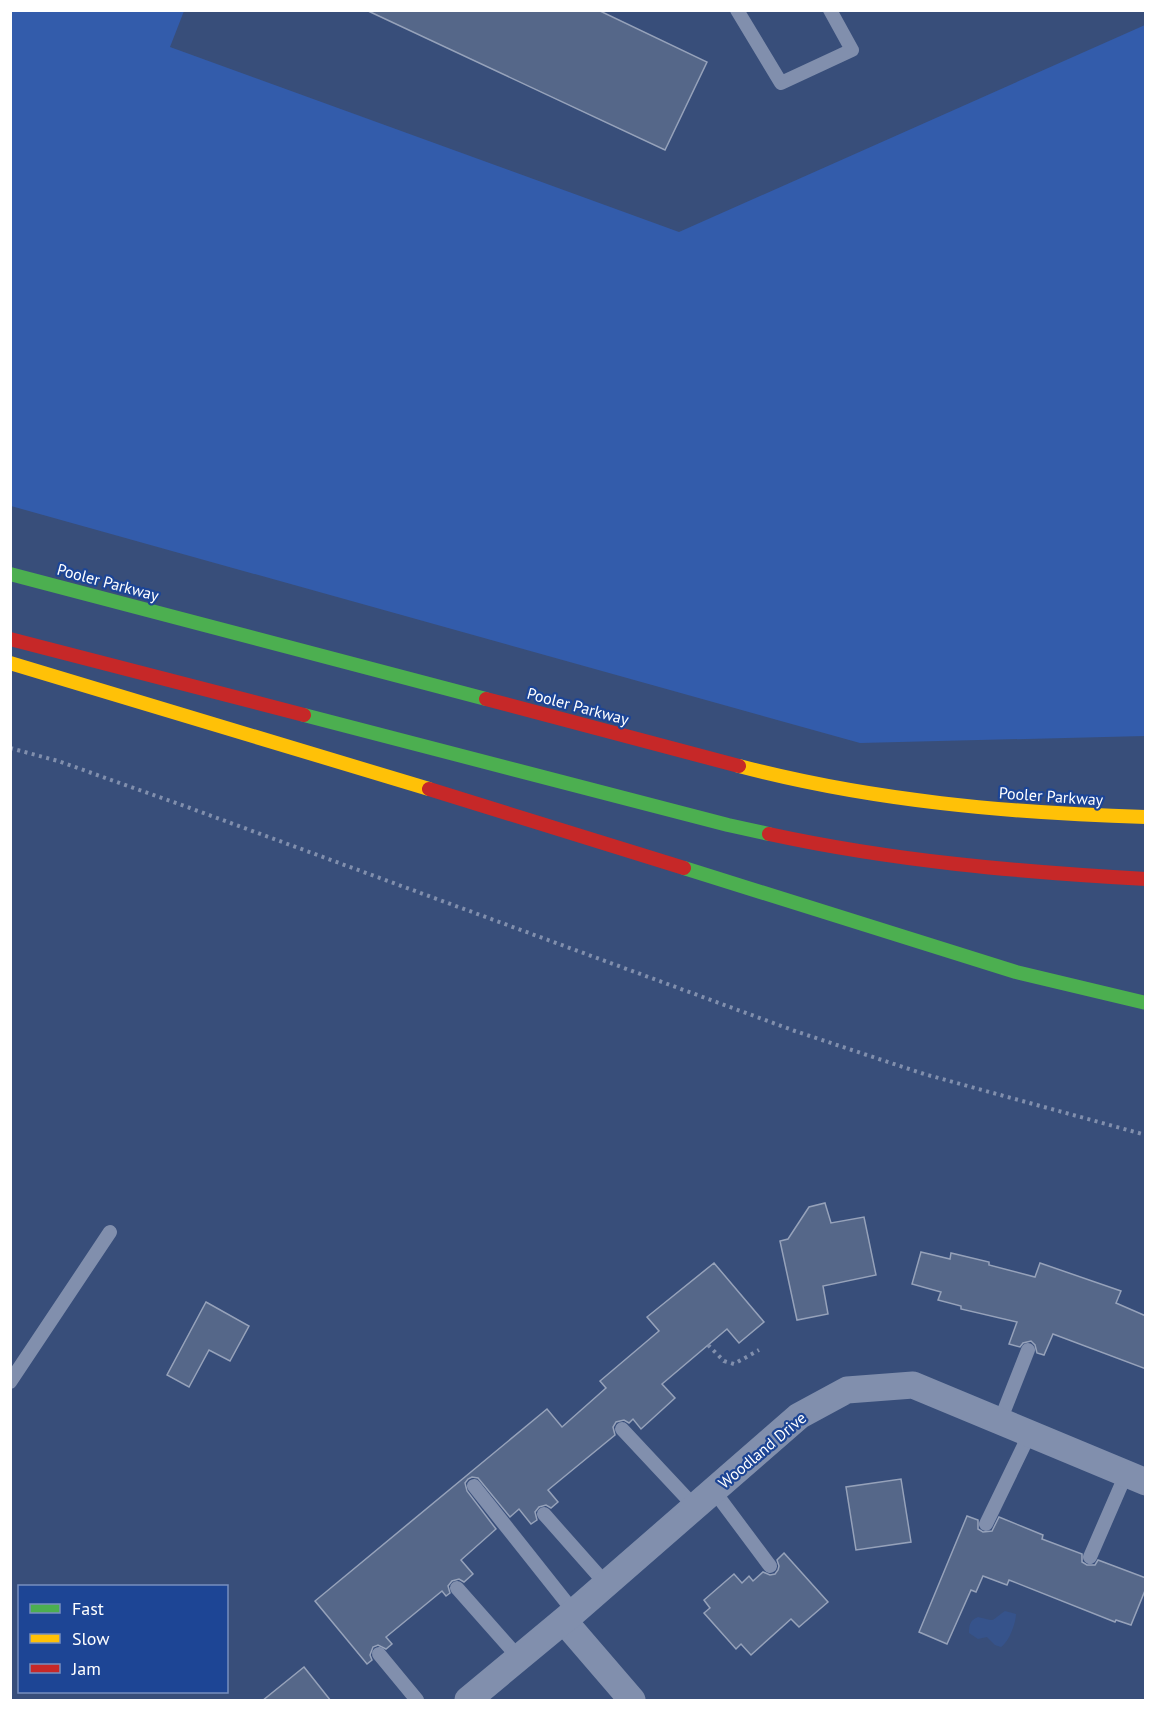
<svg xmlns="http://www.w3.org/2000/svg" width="1156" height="1711" font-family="'PT Sans',sans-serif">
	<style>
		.green { fill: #335cab }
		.water { fill: #36538b }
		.building { fill: #556789; stroke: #96a2ba; stroke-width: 1.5 }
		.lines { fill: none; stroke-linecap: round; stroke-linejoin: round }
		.path { stroke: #818fad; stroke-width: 4; stroke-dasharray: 3 4.5; stroke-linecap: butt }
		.lane { stroke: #818fad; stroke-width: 14 }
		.street { stroke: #818fad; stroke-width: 27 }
		.fast { stroke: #4caf50; stroke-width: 14 }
		.slow { stroke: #ffc107; stroke-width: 14 }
		.jam { stroke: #c62828; stroke-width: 14 }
		.labels { text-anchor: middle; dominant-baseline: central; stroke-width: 4.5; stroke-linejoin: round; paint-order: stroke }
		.street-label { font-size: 16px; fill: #fff; stroke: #1d4595 }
	</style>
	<rect width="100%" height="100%" fill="#384e7a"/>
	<!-- green -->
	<polygon class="green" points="10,11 184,11 170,47 679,232 1145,25 1145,736 860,743 11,506"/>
	<!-- water -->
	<path class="water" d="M1005 1611 1016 1614C1016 1623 1009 1642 1001 1647L995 1645 987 1637 978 1639 969 1633C969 1625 970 1620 978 1617 997 1621 988 1623 1005 1611Z"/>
	<!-- building -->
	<g class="building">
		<polygon points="366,10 598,10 707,62 665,150"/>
		<polygon points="825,1203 831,1223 864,1217 876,1275 823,1286 828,1314 797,1320 780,1241 788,1239 809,1207"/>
		<polygon points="921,1252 950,1259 951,1253 989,1262 989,1265 1035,1277 1040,1263 1121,1291 1116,1303 1146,1316 1146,1369 1053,1334 1044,1355 1037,1353 1035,1345 1031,1341 1023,1343 1020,1347 1009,1344 1017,1322 961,1309 961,1306 938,1300 941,1292 912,1284"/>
		<polygon points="714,1263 764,1322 739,1343 727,1329 662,1384 675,1398 641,1429 633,1419 629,1423 624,1420 616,1422 613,1427 615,1435 548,1490 558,1502 551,1508 546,1505 539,1507 535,1512 537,1520 531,1524 519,1509 510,1517 478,1478 472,1477 468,1479 465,1483 467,1491 496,1529 461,1560 473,1574 464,1582 459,1579 452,1581 448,1586 450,1593 446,1596 442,1591 386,1637 392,1644 386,1649 378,1645 373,1647 370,1655 372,1660 367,1664 315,1601 547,1409 562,1427 606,1388 600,1381 659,1331 647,1317"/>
		<polygon points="206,1302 249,1326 230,1361 209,1350 189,1387 167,1375"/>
		<polygon points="901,1479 911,1542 856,1550 846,1487"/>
		<polygon points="967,1516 978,1520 978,1529 983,1532 992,1531 999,1517 1043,1535 1042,1539 1082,1554 1082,1562 1087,1565 1095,1565 1098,1560 1146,1578 1146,1588 1131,1625 1116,1620 1115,1622 1009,1580 1007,1585 983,1576 976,1592 971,1590 947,1644 919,1632"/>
		<polygon points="784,1553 828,1602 799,1627 791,1619 751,1655 741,1644 736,1649 704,1613 710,1608 704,1600 734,1574 742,1583 749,1576 753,1581 763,1572 770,1575 775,1574 778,1570 779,1566 777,1560"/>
		<polygon points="304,1667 331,1701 262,1701"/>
	</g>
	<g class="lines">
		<!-- path -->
		<g class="path">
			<polyline points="10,748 58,761 190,808 795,1031 924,1074 1146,1135"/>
			<polyline points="708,1345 724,1361 734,1364 759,1350"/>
		</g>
		<!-- lane -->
		<g class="lane">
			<polyline points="737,10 781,83 852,50 830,10"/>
			<polyline points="10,1382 110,1232"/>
			<polyline points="1000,1421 1028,1350"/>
			<polyline points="622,1429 695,1507"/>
			<polyline points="474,1486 574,1612"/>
			<polyline points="714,1491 770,1566"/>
			<polyline points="544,1514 606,1584"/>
			<polyline points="986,1524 1030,1433"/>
			<polyline points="1090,1557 1126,1474"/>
			<polyline points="457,1588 519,1658"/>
			<polyline points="379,1654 417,1700"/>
		</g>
		<!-- street -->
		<g class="street">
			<polyline points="564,1621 632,1700"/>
			<polyline points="468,1700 574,1612 799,1416 847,1390 913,1385 1146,1482"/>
		</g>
		<!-- fast -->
		<g class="fast">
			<polyline points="10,574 486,699"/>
			<polyline points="304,715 728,825 769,834"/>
			<polyline points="684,868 1016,972 1146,1003"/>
		</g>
		<!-- slow -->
		<g class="slow">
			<polyline points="10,663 429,789"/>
			<path d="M739 766C872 801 1009 813 1146 817"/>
		</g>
		<!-- jam -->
		<g class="jam">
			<polyline points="10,639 304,715"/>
			<polyline points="486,699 739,766"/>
			<polyline points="429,789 684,868"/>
			<path d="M769 834C893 861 1019 872 1146 879"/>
		</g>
	</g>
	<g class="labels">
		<!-- street labels -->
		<g class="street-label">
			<text transform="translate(108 582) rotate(15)">Pooler Parkway</text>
			<text transform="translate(578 706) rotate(15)">Pooler Parkway</text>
			<text transform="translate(1051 796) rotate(4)">Pooler Parkway</text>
			<text transform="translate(762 1450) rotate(-40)">Woodland Drive</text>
		</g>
	</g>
	<!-- border -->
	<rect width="1156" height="1711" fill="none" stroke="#ffffff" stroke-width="24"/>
	<!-- legend -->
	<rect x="18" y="1585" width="210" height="108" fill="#1d4595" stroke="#778fbf" stroke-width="1.5"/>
	<rect x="30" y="1604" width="30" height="9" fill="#4caf50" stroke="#778fbf" stroke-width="1.5"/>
	<text x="72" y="1615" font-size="18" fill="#ffffff">Fast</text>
	<rect x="30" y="1634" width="30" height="9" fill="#ffc107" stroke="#778fbf" stroke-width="1.5"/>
	<text x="72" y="1645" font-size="18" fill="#ffffff">Slow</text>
	<rect x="30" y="1664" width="30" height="9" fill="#c62828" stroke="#778fbf" stroke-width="1.5"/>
	<text x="72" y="1675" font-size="18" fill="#ffffff">Jam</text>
</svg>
